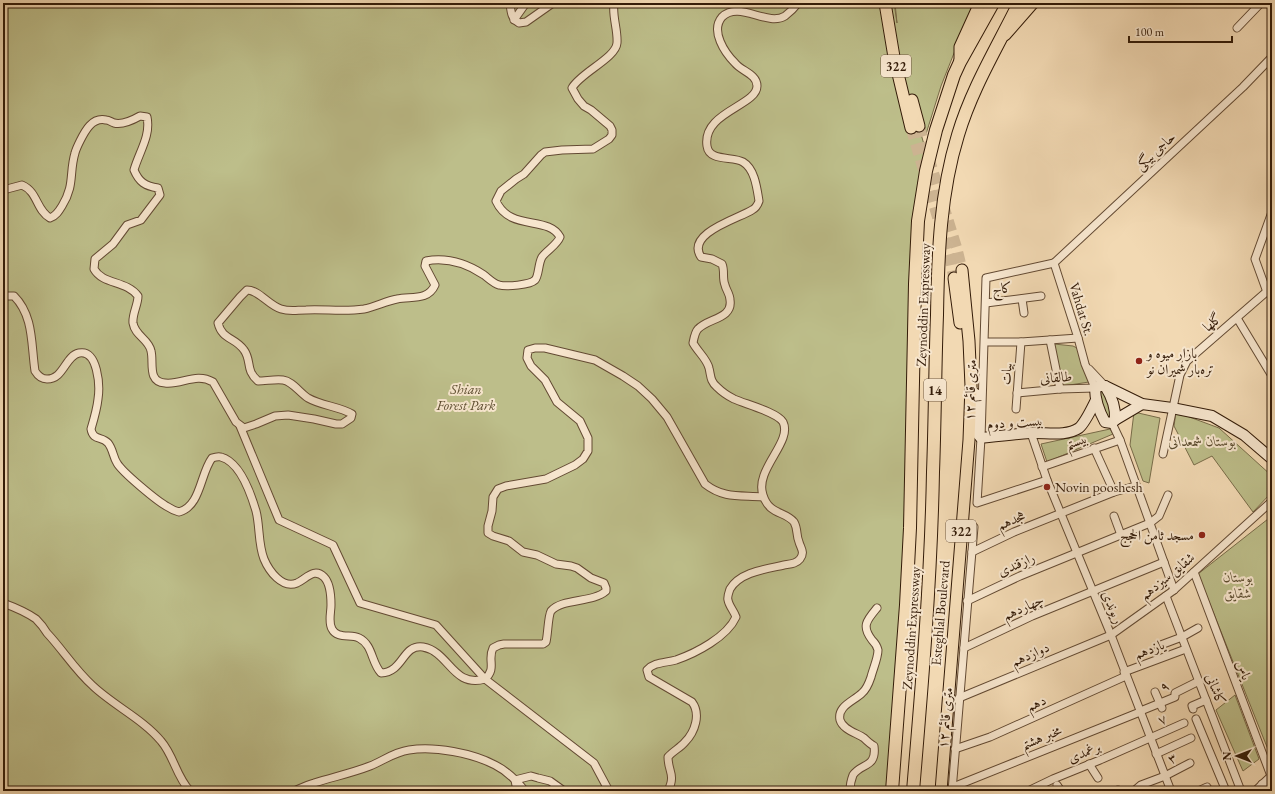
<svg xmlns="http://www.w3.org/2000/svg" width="1275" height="794" font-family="'EB Garamond',Amiri,serif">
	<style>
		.green { fill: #bdbe8a; stroke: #786c49 }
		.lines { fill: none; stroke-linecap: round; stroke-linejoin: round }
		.primary-tunnel { stroke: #ccb391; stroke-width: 11; stroke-dasharray: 11 5.5; stroke-linecap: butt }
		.street-casing { stroke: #634a33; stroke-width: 9 }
		.secondary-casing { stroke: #331b08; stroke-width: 12 }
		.primary-casing { stroke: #331b08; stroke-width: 13 }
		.highway-casing { stroke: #331b08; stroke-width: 14 }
		.street { stroke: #f7e6ce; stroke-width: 7 }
		.secondary { stroke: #f7e6ce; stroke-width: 10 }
		.primary { stroke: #f2d9b3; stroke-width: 11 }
		.highway { stroke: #f2d9b3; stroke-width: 12 }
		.poi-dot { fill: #8f2418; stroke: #f7e6ce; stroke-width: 1.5 }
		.labels { text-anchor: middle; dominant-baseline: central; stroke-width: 4; stroke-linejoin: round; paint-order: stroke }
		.shield { fill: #f7e6ce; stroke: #6e5843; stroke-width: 1 }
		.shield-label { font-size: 13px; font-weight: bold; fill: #331b08 }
		.street-label { font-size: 14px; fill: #331b08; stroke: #f7e6ce }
		.poi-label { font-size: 14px; fill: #331b08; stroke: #f7e6ce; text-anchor: start }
		.park-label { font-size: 14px; font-style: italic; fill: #5c4c2f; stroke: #f7e6ce }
	</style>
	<rect width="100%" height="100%" fill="#f2d9b3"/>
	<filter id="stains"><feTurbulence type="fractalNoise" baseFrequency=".005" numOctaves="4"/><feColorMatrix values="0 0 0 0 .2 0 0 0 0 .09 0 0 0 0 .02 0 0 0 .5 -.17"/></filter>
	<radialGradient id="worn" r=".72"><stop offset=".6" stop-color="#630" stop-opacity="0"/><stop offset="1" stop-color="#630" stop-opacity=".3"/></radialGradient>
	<!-- green -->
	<g class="green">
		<polygon points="3,3 894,3 897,23 895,3 977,3 960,38 941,86 926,134 925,127 919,127 929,162 922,209 893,791 3,791"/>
		<polygon points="1054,344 1073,346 1077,348 1089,382 1063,386"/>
		<polygon points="1104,390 1114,416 1108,420 1098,393 1099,391"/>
		<polygon points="1134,412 1160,418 1149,483 1143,481 1130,445"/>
		<polygon points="1176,412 1219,428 1272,476 1272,492 1253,512 1212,456 1194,465 1174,426"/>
		<polygon points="1110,429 1113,434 1047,462 1041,444"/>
		<polygon points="1268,519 1272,524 1272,586 1270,589 1272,592 1272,750 1269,752 1198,574"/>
		<polygon points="1235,695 1259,759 1243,771 1216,710"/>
	</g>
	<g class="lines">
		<!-- primary-tunnel -->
		<g class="primary-tunnel">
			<polyline points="919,126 957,249 962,270"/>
			<polyline points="911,128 950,259 954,278"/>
		</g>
		<!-- street casing -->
		<g class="street-casing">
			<g id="street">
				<path d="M510 3C511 12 511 18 519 23L526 22 553 3"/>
				<polyline points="514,20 526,3"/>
				<polyline points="1237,28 1261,3"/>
				<path d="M3 191 7 189 22 185C38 192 36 210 50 218 56 216 59 211 62 206 75 185 69 173 75 153 76 149 78 145 80 141 85 131 92 117 106 120 109 120 111 122 114 123 123 125 133 120 140 116L147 117C151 136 139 152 134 170 139 182 145 186 158 188L160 195 141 220 127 225 113 244 95 259 94 269C103 285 126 280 138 296 138 305 132 314 133 323 135 336 149 339 151 351 154 362 147 382 165 383 182 385 196 372 213 382L236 422 244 428 256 424 275 416 288 415 314 419 336 424H342L351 418 352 414C338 406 322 406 308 398 300 393 292 381 283 380 275 379 266 381 258 381 245 370 252 361 244 350 235 337 222 340 218 323L240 297 247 290C259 290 268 305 281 309 290 312 297 310 306 310 325 309 345 312 364 309 375 307 386 301 397 299 411 296 428 301 435 285L425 266 426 261C448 257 466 263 484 275 488 278 494 284 499 285 506 287 530 285 535 280 539 276 538 264 542 257 547 250 557 245 560 237 548 215 510 232 496 201L501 191 516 179 524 174 541 155 545 152 562 150 593 149 609 139 612 135V130L610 126 591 110 584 106 578 99 572 88C580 73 616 58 617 43 618 30 612 16 614 3"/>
				<polyline points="1054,263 1243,87 1272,57"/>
				<polyline points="1267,292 1255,259 1272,212"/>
				<path d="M3 296H14C34 316 31 345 35 371 38 376 41 379 47 379 64 379 65 356 79 353 98 349 100 386 98 399 97 409 94 419 91 429 93 441 102 436 108 443 113 449 113 457 117 463 122 472 158 502 168 507 171 509 175 511 179 512 201 506 200 474 212 458 215 457 218 456 221 457 240 462 251 494 256 511 260 526 258 544 264 559 269 571 282 589 297 583 306 579 314 567 324 577 330 583 331 597 331 605 331 613 328 622 332 629 337 639 351 634 359 638 373 645 371 662 381 673 404 672 402 644 423 647 450 652 452 688 485 679 497 668 487 660 493 648L499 645 504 644H543L546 642C548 634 548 616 551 611 562 598 593 603 606 591V588L604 583 591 578 577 568 571 566 556 564 537 555 523 552 509 541 493 536 488 533V526L492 511 493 497 498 489 506 486 546 479 575 465 583 459 588 451V438L580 421 557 402 545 380 531 366 527 358 528 350 535 348H545L595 360 623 376 638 386 652 399 667 417 705 484C724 499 741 495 763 497"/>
				<polyline points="1022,299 1024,313"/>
				<polyline points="986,303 1041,296"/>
				<polyline points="1237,318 1272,376"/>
				<polyline points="1050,340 1060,389"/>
				<polyline points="988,342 1021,342 1078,338"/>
				<polyline points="1089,369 1105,386"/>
				<polyline points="1017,393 1060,389 1095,388 1085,364 1078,338 1054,263"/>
				<polyline points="1016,409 1021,342"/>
				<polyline points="1112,423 1120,440 1174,590"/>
				<polyline points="240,426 279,520 333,545 360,603 436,625 485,679 594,763 609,791"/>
				<polyline points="1031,433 1047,480 1111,635 1171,791"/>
				<polyline points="1094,448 1114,492"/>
				<polyline points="1163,454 1180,375 1187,361 1272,287"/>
				<polyline points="1042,467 1120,440"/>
				<polyline points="1047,480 977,503 981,438 986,278 1054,263"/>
				<polyline points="1114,516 1121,535"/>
				<polyline points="972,552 1014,532 1114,492 1136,486"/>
				<polyline points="1194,572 1271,776"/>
				<polyline points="1166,596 1241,791"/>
				<polyline points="967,601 1020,576 1150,523 1159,516 1168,495"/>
				<path d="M3 603C14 607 26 612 36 619 40 623 44 628 47 633 63 650 75 670 93 686 113 705 144 720 161 741 174 756 176 776 190 791"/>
				<polyline points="1158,646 1182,637 1198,628"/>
				<polyline points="964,648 1032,616 1164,562"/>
				<polyline points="1124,672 1183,650"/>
				<polyline points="1155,692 1162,708"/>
				<polyline points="959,698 1111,635 1174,590 1272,501"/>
				<polyline points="1193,709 1192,706 1206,700"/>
				<polyline points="1143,710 1175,697 1175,693 1199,681"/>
				<polyline points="1196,719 1226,791"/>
				<polyline points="955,749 990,737 1126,676"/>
				<polyline points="1156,754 1191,738"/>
				<polyline points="1089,764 1098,778"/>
				<polyline points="1262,784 1268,791"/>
				<polyline points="1057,785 1061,791"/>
				<polyline points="953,787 1140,712"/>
				<polyline points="1118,790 1119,791"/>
				<path d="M294 791C301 788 307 785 314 783 333 777 352 773 370 766 383 761 394 752 409 750 435 746 472 753 495 765 507 771 517 781 525 791"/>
				<polyline points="517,791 515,780 531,776 538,778 550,781 564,791"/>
				<path d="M668 791C676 774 668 772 668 757 673 751 680 748 685 742 695 732 701 714 692 702L649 677 647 670C654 662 665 663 676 660 696 653 727 637 736 617 734 611 729 606 728 600 727 597 729 592 730 589 740 572 766 569 784 565 790 564 796 564 800 559 805 552 801 549 799 542 796 535 798 529 794 522 785 511 769 515 763 495 754 470 793 442 783 422 777 412 745 404 734 399 728 396 722 392 717 387 710 381 711 376 709 368 707 359 698 352 693 343 694 338 695 332 698 329 708 318 733 319 730 300 730 294 726 290 725 285 722 278 725 271 722 264L712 259 701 257C685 233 740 218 752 210 756 208 758 204 759 201 757 189 755 169 743 162 733 156 709 162 707 146 702 112 757 106 757 86 757 74 741 71 735 63 725 53 710 31 722 17 739 0 767 27 785 16 789 13 795 7 798 3"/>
				<path d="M850 791C850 786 851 780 853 775 861 763 877 768 874 746 870 744 867 741 864 738 857 733 843 730 840 720 837 706 854 701 862 693 867 689 869 683 871 677 873 669 878 658 878 650 877 646 875 643 872 640 861 626 867 620 877 608"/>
				<path d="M952 791C959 703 966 615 974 527"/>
				<polyline points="1028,791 1053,779 1100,760 1184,723"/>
				<polyline points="1134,791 1141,785 1165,776 1190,763"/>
				<polyline points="1198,791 1207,787"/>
				<polyline points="1255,791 1272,775"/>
			</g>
		</g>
		<!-- secondary casing -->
		<g class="secondary-casing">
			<g id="secondary">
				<path d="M1100 386H1105C1112 397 1116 408 1115 420L1112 423 1105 422C1099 411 1095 400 1095 388Z"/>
				<polyline points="1105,386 1142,404 1172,408 1212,416 1244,435 1272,459"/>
				<path d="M976 394V432L981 438C998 436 1014 434 1030 433 1045 432 1066 437 1079 428 1085 423 1092 408 1096 400"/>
				<polyline points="1115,420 1142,404"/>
			</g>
		</g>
		<!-- primary casing -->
		<g class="primary-casing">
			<g id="primary">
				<polyline points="885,3 894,57 911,128"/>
				<polyline points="1005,35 1033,3"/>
				<polyline points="960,62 960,47 980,3"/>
				<polyline points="912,100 919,126"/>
				<polyline points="954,278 960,323"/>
				<polyline points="941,791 969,440 971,386 969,341 962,270"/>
			</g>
		</g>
		<!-- highway casing -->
		<g class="highway-casing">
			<g id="highway">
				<polyline points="892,791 906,605 910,528 915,284 918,221 926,171 936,130 954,75 960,62 993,3"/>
				<path d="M913 791C922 685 931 579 933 472 935 420 935 367 937 315 938 254 940 193 958 135 972 88 998 46 1019 3"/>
			</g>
		</g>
		<!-- street -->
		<use href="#street" class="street"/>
		<!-- secondary -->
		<use href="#secondary" class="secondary"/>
		<!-- primary -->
		<use href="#primary" class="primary"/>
		<!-- highway -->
		<use href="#highway" class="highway"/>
	</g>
	<!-- markers -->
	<g class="poi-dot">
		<circle cx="1139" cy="361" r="4"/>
		<circle cx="1047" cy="487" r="4"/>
		<circle cx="1202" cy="535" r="4"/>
	</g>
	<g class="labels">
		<!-- shield labels -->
		<g class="shield">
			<rect x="881" y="55" width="30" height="22" rx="3"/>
			<rect x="924" y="379" width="22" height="22" rx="3"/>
			<rect x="946" y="520" width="30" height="22" rx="3"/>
		</g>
		<g class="shield-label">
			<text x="896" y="66">322</text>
			<text x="935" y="390">14</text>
			<text x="961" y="531">322</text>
		</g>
		<!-- street labels -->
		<g class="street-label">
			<text transform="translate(1155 151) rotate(-43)">حاجی بیگی</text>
			<text transform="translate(1002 288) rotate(-6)">کاج</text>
			<text transform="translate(923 305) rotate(-88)">Zeynoddin Expressway</text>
			<text transform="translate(1082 309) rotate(73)">Vahdat St.</text>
			<text transform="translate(1212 322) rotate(-41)">گلها</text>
			<text transform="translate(1006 374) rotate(-86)">بیات</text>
			<text transform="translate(1056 377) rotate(-4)">طالقانی</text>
			<text transform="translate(970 390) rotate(-88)">۱۲ متری قائم</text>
			<text transform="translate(1015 422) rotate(-4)">بیست و دوم</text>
			<text transform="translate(1076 441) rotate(-20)">بیستم</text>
			<text transform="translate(1011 520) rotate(-23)">هجدهم</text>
			<text transform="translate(1016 564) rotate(-24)">رازقندی</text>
			<text transform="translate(1167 576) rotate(-39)">شقایق سیزدهم</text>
			<text transform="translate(1023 607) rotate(-24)">چهاردهم</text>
			<text transform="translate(1113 607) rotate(67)">ریوندی</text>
			<text transform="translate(940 613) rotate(-85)">Esteghlal Boulevard</text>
			<text transform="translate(911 628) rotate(-86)">Zeynoddin Expressway</text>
			<text transform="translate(1149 649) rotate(-21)">یازدهم</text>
			<text transform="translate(1030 654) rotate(-24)">دوازدهم</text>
			<text transform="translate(1244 670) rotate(69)">یاس</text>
			<text transform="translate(1164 686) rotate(-36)">۹</text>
			<text transform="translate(1216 689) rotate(69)">کاشانی</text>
			<text transform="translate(1036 703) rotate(-24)">دهم</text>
			<text transform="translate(945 718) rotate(-85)">۱۲ متری قائم</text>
			<text transform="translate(1162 719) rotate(-24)">۷</text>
			<text transform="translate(1041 737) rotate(-22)">مخبر هشتم</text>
			<text transform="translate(1084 752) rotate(-22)">برغمدی</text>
			<text transform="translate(1172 758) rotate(-26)">۳</text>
		</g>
		<!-- poi labels -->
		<g class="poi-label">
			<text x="1147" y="353">بازار میوه و<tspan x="1147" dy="16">تره‌بار شمیران نو</tspan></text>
			<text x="1055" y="487">Novin pooshesh</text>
			<text x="1194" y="535" text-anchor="end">مسجد ثامن الحجج</text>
		</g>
		<!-- park labels -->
		<g class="park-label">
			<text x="466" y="389">Shian<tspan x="466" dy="16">Forest Park</tspan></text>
			<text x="1202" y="441">بوستان شمعدانی</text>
			<text x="1238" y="577">بوستان<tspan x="1238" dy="16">شقایق</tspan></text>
		</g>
	</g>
	<!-- margin -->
	<rect width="1275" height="794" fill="none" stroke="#f2d9b3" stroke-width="16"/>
	<rect x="4" y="4" width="1267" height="786" fill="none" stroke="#331b08" stroke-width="2"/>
	<rect x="8" y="8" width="1259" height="778" fill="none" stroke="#331b08"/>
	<!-- north arrow -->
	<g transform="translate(1237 756) rotate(270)" stroke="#f7e6ce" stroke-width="3" paint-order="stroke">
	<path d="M0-3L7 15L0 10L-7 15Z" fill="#331b08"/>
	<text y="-6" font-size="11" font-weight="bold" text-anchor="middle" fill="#331b08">N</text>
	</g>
	<!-- scale -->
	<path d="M1129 36v6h103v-6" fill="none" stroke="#331b08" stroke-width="2"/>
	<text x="1135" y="36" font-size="12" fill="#331b08" stroke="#f7e6ce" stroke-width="3" paint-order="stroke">100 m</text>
	<rect width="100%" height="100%" filter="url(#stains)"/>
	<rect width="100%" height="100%" fill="url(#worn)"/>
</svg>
